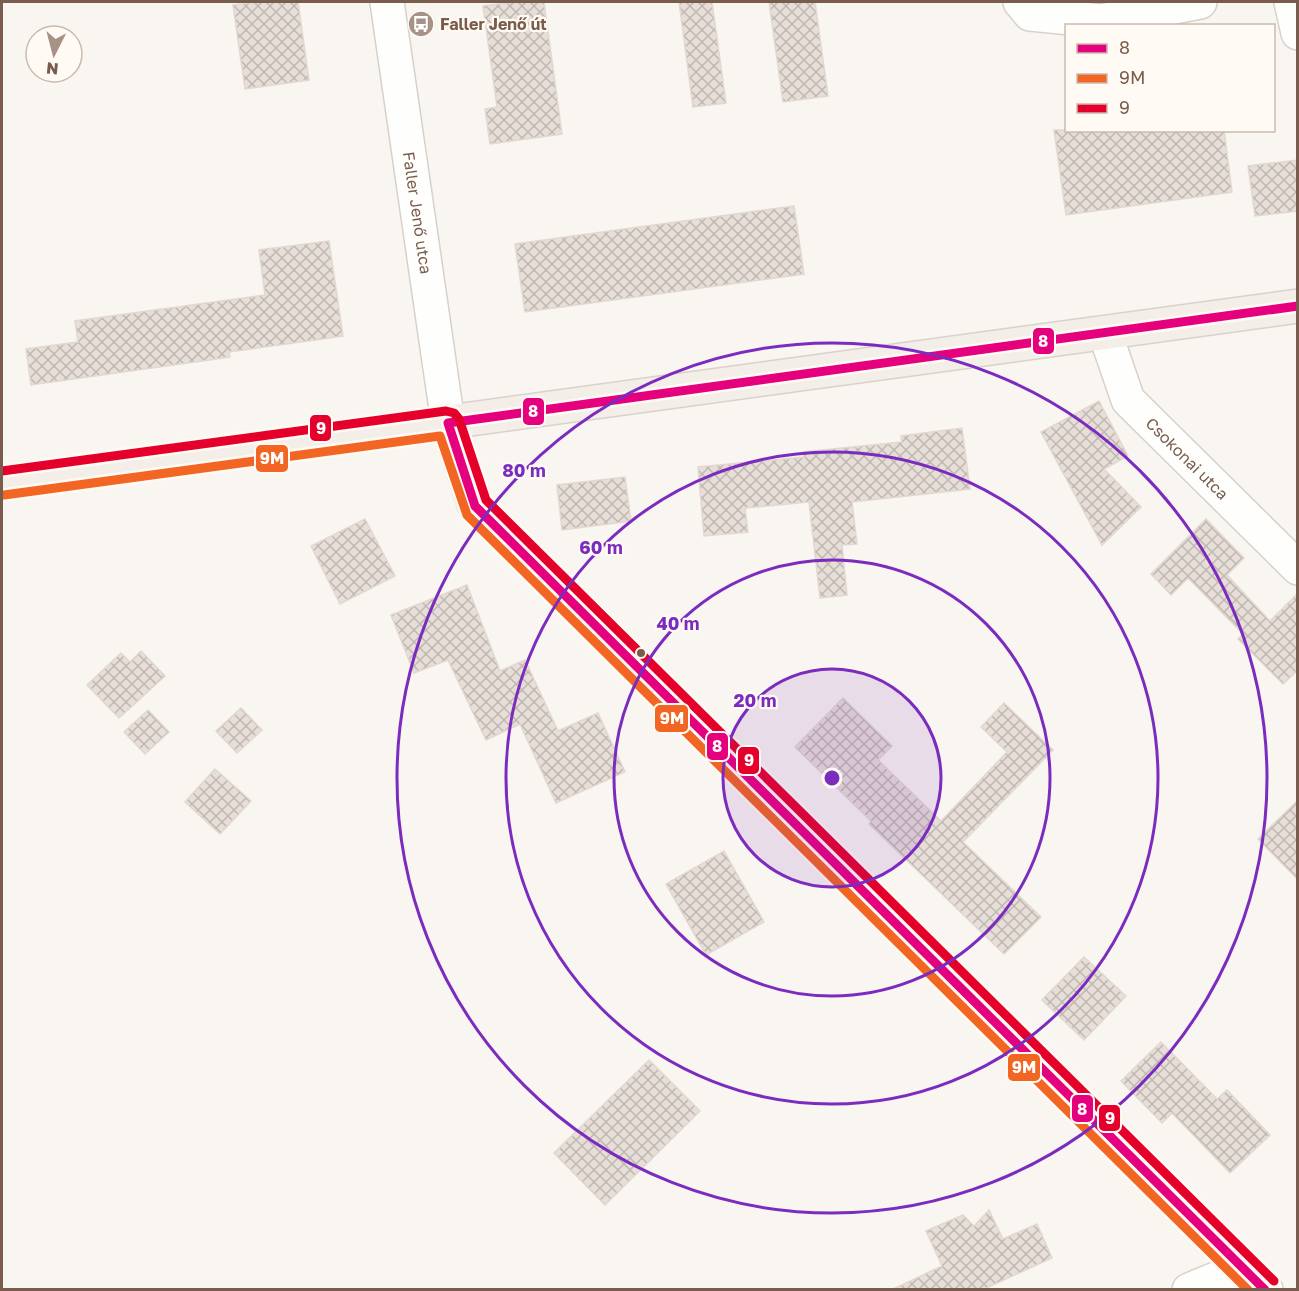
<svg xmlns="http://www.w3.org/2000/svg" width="1299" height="1291" font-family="'Golos Text',sans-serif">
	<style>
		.building { fill: url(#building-cross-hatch); stroke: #e2d8d2; stroke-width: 1.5 }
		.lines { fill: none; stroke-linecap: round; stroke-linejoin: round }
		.minor-casing { stroke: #d7d1cb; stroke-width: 36 }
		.major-casing { stroke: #dad1cc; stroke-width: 36 }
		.minor { stroke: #fefefd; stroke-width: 33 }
		.major { stroke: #f3eee8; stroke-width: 33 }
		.bus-1-casing { stroke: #fffaf3; stroke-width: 14 }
		.bus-2-casing { stroke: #fffaf3; stroke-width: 14 }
		.bus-3-casing { stroke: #fffaf3; stroke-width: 14 }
		.bus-1 { stroke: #e5007d; stroke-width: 9 }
		.bus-2 { stroke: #f26522; stroke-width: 9 }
		.bus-3 { stroke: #e4002b; stroke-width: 9 }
		.ring { fill: none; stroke: #7b2cbf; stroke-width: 3 }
		.bus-dot { fill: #7a5c4d; stroke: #fffaf3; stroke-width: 2 }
		.labels { text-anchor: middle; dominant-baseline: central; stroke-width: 4.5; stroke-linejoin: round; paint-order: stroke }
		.poi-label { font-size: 16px; font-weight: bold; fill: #7a5c4d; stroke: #fffaf3; text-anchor: start }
		.street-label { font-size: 16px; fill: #7a5c4d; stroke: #fffaf3 }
		.centre { fill: #7b2cbf; stroke: #fffaf3; stroke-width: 3 }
		.ring-label { font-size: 18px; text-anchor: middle; font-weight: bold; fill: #7b2cbf; stroke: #fffaf3; stroke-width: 4.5; stroke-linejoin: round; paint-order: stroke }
		.line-badge { stroke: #fffaf3; stroke-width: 2 }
		.badge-label { font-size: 16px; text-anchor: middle; font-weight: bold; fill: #fff }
	</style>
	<defs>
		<pattern id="building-cross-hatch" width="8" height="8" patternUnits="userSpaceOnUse" patternTransform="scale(1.5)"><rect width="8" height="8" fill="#e6ded7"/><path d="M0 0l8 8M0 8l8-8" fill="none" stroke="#bfb7b1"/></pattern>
	</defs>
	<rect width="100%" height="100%" fill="#f9f5f0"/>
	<!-- building -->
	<g class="building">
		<polygon points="258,2 298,2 309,80 245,89 233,5"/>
		<polygon points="514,2 544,2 562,134 490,144 485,109 497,107 483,6"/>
		<polygon points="679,2 712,2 726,103 693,107"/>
		<polygon points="769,2 815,2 828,96 783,102"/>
		<polygon points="1054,130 1224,130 1232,192 1066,215"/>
		<polygon points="1298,160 1298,211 1255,216 1248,166"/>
		<polygon points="794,206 804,274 525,312 515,244"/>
		<polygon points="329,241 343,336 229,352 230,357 31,385 26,349 78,342 75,321 265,295 259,250"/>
		<polygon points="1099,401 1128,456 1104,469 1141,507 1102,545 1041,432"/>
		<polygon points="962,428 970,489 852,502 857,544 842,545 847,595 820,598 809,502 745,508 748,532 704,536 698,467 804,457 803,452 902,442 901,436"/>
		<polygon points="625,477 631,521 562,530 557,485"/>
		<polygon points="365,519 395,576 340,604 311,546"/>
		<polygon points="1206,519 1244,558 1227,575 1270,621 1298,593 1298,670 1283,684 1238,639 1243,634 1188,578 1171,595 1151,574"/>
		<polygon points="467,585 500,671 525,660 558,731 598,713 625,772 556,803 520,724 486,740 448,660 414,673 391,615"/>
		<polygon points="141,651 165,676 119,718 87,685 121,653 130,662"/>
		<polygon points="843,698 892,746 878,760 941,821 1007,752 981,727 1004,703 1053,750 963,842 1041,917 1004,954 869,824 871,821 795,747"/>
		<polygon points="241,708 262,730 237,753 216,731"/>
		<polygon points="148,710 169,732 145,754 124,732"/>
		<polygon points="215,769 251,801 220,834 185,802"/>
		<polygon points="1298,800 1298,880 1258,839"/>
		<polygon points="724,851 764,922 706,955 666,884"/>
		<polygon points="1084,957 1126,996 1084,1040 1042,1000"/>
		<polygon points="1161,1042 1217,1099 1227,1090 1270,1135 1230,1173 1172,1113 1162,1123 1121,1081"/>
		<polygon points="649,1060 700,1111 605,1205 554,1153"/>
		<polygon points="989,1210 1003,1239 1037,1224 1052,1258 982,1290 891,1290 942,1266 926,1231 963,1215 974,1226"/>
	</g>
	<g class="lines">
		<!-- minor casing -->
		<g class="minor-casing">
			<g id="minor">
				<path id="s1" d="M387 2 448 423 475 506 1266 1290"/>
				<polyline points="1020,2 1030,14 1101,21 1200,2"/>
				<polyline points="1291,2 1298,33"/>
				<path id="s2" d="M1105 333 1128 400 1298 568"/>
				<polyline points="1189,1290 1242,1268"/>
			</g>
		</g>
		<!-- major casing -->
		<g class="major-casing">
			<polyline id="major" points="2,483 1298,306"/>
		</g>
		<!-- minor -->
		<use href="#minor" class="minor"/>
		<!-- major -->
		<use href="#major" class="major"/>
		<!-- bus-1 casing -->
		<g class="bus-1-casing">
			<polyline id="bus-1" points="1265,1290 475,506 448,423 1298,306"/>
		</g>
		<!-- bus-2 casing -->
		<g class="bus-2-casing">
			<polyline id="bus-2" points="4,495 440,436 467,515 1248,1290"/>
		</g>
		<!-- bus-3 casing -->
		<g class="bus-3-casing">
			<polyline id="bus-3" points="2,471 446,411 454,413 459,419 486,500 1274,1281"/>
		</g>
		<!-- bus-1 -->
		<use href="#bus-1" class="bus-1"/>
		<!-- bus-2 -->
		<use href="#bus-2" class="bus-2"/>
		<!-- bus-3 -->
		<use href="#bus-3" class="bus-3"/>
	</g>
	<!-- distance rings -->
	<circle cx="832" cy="778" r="109" fill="#7b2cbf" fill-opacity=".12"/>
	<g class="ring">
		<circle cx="832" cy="778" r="109"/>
		<circle cx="832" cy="778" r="218"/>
		<circle cx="832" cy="778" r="326"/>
		<circle cx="832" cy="778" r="435"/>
	</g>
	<!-- icons -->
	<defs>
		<g id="bus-disc" transform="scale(1.35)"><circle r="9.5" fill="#a69286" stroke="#fffaf3"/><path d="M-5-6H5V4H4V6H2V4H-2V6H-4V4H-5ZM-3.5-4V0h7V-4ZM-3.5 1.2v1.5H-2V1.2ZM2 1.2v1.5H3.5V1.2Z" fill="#fff"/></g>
	</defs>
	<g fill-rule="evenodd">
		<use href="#bus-disc" x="421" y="24"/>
	</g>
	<!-- markers -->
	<circle class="bus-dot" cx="641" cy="653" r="5"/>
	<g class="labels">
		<!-- poi labels -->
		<g class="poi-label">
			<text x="440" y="24">Faller Jenő út</text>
		</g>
		<!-- street labels -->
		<g class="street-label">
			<text stroke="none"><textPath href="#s1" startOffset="213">Faller Jenő utca</textPath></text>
			<text stroke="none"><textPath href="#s2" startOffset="154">Csokonai utca</textPath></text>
		</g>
	</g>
	<circle cx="832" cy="778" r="9" class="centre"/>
	<g class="ring-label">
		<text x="524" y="477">80 m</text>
		<text x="601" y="554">60 m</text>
		<text x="678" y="630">40 m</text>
		<text x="755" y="707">20 m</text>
	</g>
	<g class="line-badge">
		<rect x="1032" y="327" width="23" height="28" rx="6" fill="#e5007d"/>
		<rect x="522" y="397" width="23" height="29" rx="6" fill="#e5007d"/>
		<rect x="309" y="414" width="23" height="28" rx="6" fill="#e4002b"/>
		<rect x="255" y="444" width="34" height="29" rx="6" fill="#f26522"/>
		<rect x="654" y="704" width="35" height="29" rx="6" fill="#f26522"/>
		<rect x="706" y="732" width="23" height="29" rx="6" fill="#e5007d"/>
		<rect x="737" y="746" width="23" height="29" rx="6" fill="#e4002b"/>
		<rect x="1007" y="1053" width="34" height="29" rx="6" fill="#f26522"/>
		<rect x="1071" y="1094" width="23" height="29" rx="6" fill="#e5007d"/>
		<rect x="1098" y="1104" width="23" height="28" rx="6" fill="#e4002b"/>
	</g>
	<g class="badge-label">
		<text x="1043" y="347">8</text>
		<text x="533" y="417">8</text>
		<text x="321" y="434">9</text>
		<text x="272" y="464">9M</text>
		<text x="672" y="724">9M</text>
		<text x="717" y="752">8</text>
		<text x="749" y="766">9</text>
		<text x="1024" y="1073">9M</text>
		<text x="1082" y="1115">8</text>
		<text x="1110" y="1124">9</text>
	</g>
	<!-- border -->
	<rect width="1299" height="1291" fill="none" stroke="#7a5c4d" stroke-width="6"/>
	<!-- legend -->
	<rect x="1065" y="24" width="210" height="108" fill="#fffaf3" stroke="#cabbb1" stroke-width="1.5"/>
	<rect x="1077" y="44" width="30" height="9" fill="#e5007d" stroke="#cabbb1" stroke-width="1.5"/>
	<text x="1119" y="54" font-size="18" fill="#7a5c4d">8</text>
	<rect x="1077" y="74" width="30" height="9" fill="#f26522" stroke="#cabbb1" stroke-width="1.5"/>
	<text x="1119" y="84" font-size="18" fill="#7a5c4d">9M</text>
	<rect x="1077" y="104" width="30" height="9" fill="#e4002b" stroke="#cabbb1" stroke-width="1.5"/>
	<text x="1119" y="114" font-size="18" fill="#7a5c4d">9</text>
	<!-- north arrow -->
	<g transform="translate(54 54) rotate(186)"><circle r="28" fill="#fffaf3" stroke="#cabbb1" stroke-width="1.5"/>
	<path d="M0-4.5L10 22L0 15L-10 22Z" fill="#a69286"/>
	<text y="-9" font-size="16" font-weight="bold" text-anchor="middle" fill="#7a5c4d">N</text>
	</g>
</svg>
